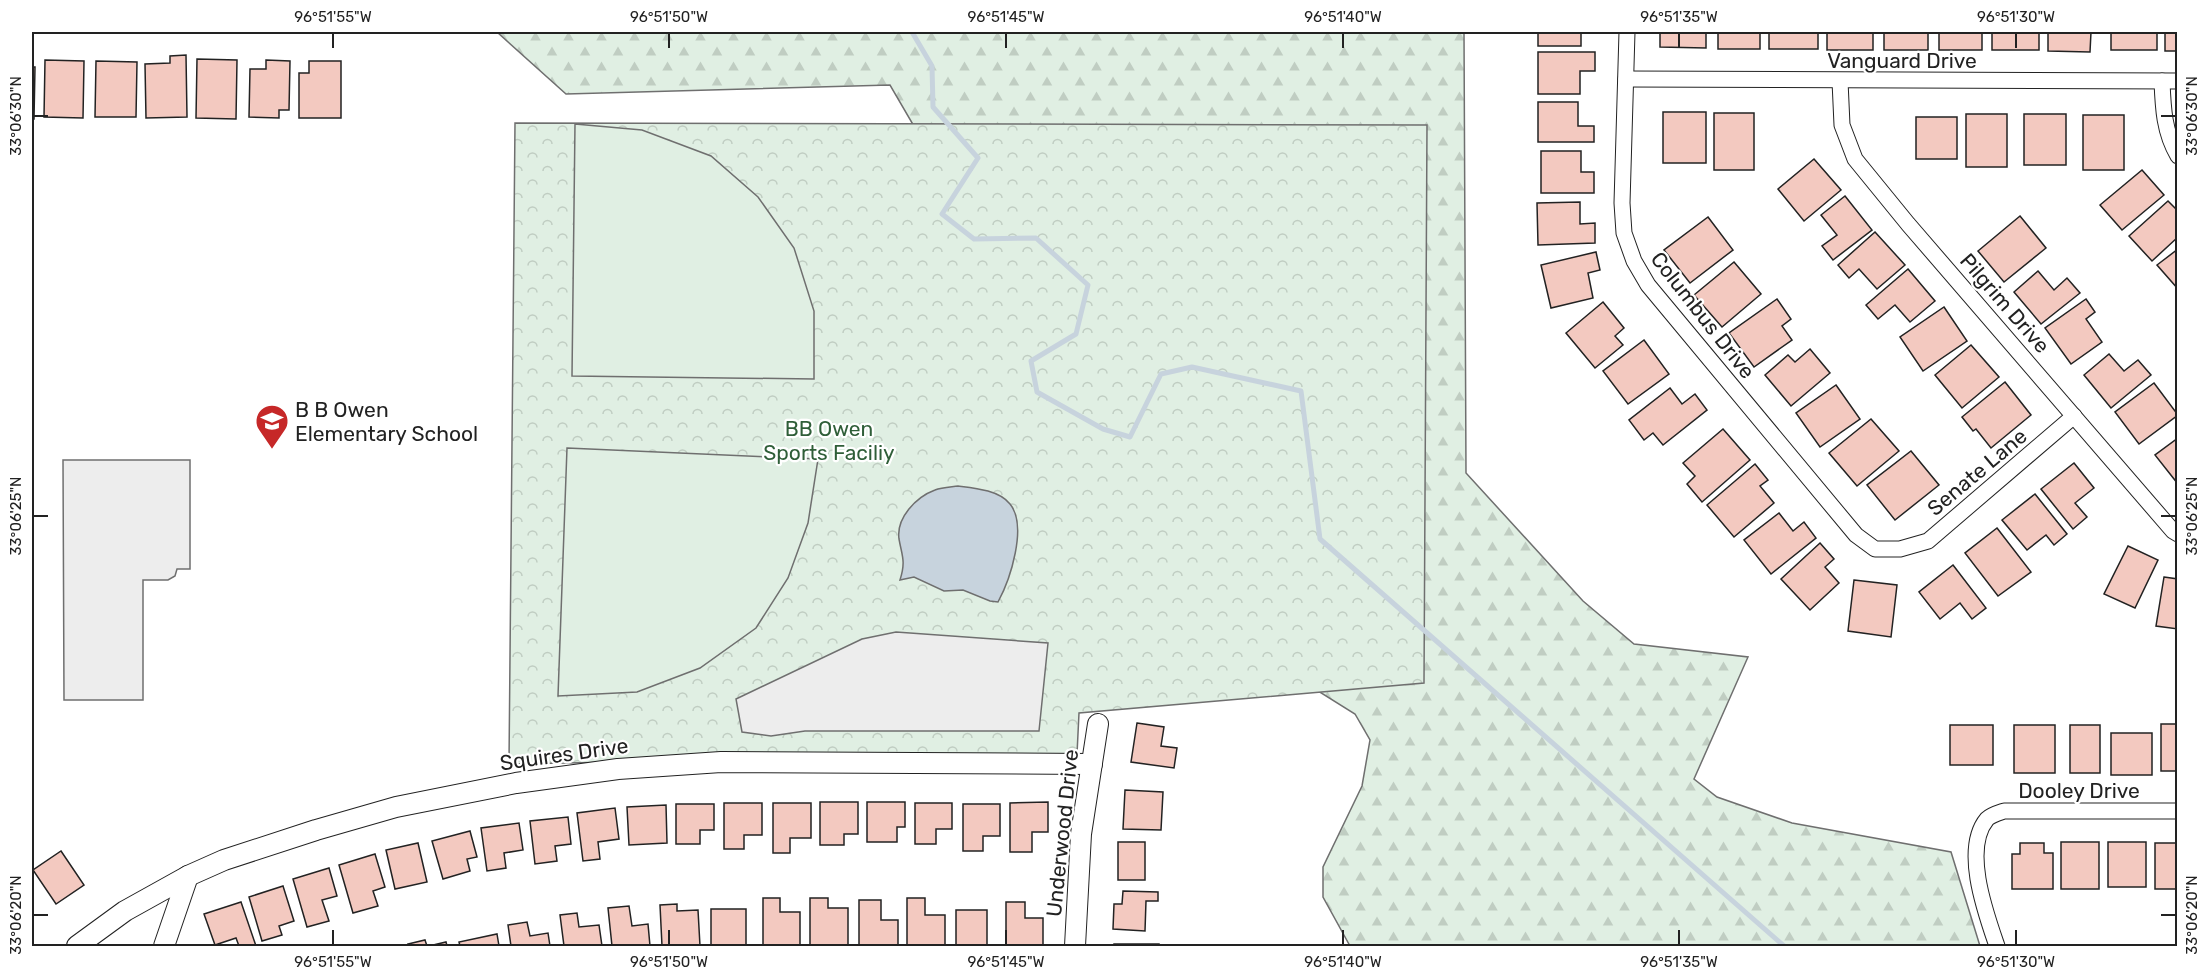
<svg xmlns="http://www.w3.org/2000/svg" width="2209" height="978" font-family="Rubik,sans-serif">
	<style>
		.forest { fill: url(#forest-firs); stroke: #6f6f6f; stroke-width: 1.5 }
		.park { fill: url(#park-crowns); stroke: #6f6f6f; stroke-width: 1.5 }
		.garden { fill: #e0efe3; stroke: #6f6f6f; stroke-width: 1.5 }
		.parking { fill: #ededed; stroke: #6f6f6f; stroke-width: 1.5 }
		.water { fill: #c7d3dd; stroke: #6f6f6f; stroke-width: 1.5 }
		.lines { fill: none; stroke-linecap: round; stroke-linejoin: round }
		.stream { stroke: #c7d3dd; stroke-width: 5 }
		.building { fill: #f3c9c0; stroke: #222; stroke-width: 1.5 }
		.minor-casing { stroke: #222; stroke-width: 17 }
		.tertiary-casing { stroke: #222; stroke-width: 22 }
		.minor { stroke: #fff; stroke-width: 15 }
		.tertiary { stroke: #fff; stroke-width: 20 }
		.ticks { fill: none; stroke: #222; stroke-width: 2 }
		.labels { text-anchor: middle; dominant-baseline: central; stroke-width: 4.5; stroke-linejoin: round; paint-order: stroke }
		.street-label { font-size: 21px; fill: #222; stroke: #fff }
		.poi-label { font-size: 21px; fill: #222; stroke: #fff; text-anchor: start }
		.park-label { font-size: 21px; fill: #2f5e38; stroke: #fff }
		.neatline { fill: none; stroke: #222; stroke-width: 2 }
		.ticks-label { font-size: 15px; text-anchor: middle; fill: #222 }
	</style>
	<defs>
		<pattern id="forest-firs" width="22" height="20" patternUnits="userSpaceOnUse" patternTransform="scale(1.5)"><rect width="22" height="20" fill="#e0efe3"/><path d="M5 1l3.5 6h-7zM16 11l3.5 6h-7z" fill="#c0cdc2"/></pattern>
		<pattern id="park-crowns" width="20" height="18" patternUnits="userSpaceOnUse" patternTransform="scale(1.5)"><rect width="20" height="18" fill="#e0efe3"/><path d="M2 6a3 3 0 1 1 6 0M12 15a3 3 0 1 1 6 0" fill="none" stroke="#c0cdc2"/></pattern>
	</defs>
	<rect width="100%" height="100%" fill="#fff"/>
	<!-- forest -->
	<polygon class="forest" points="497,32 1464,32 1466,473 1583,601 1634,644 1748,657 1694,779 1717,797 1792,823 1951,852 1980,946 1350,946 1323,897 1323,867 1362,786 1370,740 1355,714 1286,671 936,164 890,85 566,94"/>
	<!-- park -->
	<polygon class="park" points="515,123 1427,125 1424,683 1079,713 1077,754 509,764"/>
	<!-- garden -->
	<g class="garden">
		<polygon points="575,124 642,130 711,156 758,197 794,248 814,311 814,379 572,376"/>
		<polygon points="567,448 818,459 808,523 788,578 756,628 700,668 637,692 558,696"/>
	</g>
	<!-- parking -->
	<g class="parking">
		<polygon points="63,460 190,460 190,569 177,569 175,576 168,580 143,580 143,700 64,700"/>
		<polygon points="896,632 1048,643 1039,731 805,731 771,736 742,732 736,699 862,639"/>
	</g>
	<!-- water -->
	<path class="water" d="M958 486C974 488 999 490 1010 504 1028 526 1010 580 998 602L990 601 963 590 944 591 914 577 900 580C906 561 902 556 899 539 896 518 916 497 935 490 942 487 951 487 958 486Z"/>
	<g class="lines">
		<!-- stream -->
		<polyline class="stream" points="912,32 932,66 933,107 978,158 942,214 974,239 1036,238 1088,285 1076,334 1031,361 1037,392 1103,429 1130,437 1161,374 1192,367 1301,391 1320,539 1784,946"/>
	</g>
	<!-- building -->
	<g class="building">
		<rect x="1538" y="32" width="43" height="14"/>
		<polygon points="1660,32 1706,32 1706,48 1660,47"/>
		<rect x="1718" y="32" width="42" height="17"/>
		<rect x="1769" y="32" width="49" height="17"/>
		<rect x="1827" y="32" width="46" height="18"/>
		<rect x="1884" y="32" width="44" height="18"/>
		<rect x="1939" y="32" width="43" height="18"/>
		<rect x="1992" y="32" width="47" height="18"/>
		<polygon points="2048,32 2091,32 2090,52 2048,51"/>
		<rect x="2111" y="32" width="46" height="18"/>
		<rect x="2165" y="32" width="13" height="19"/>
		<polygon points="1538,52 1595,52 1595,71 1580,71 1580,94 1538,94"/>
		<polygon points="186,55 187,117 146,118 145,64 170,63 170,56"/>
		<polygon points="197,59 237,60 236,119 196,118"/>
		<polygon points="45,60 84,61 83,118 44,117"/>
		<polygon points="266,60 290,61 289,110 279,110 279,118 249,117 250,69 266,69"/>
		<polygon points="96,61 137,62 136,117 95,117"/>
		<polygon points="309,61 341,61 341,118 299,118 299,73 309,73"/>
		<polygon points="32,67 35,67 34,119 32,119"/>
		<polygon points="1538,102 1578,102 1578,126 1594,126 1594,142 1538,142"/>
		<rect x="1663" y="112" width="43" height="51"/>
		<rect x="1714" y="113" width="40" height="57"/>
		<rect x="1966" y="114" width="41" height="53"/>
		<rect x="2024" y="114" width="42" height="51"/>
		<rect x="2083" y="115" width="41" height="55"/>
		<rect x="1916" y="117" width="41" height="42"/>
		<polygon points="1541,151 1581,151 1581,172 1594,172 1594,193 1541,193"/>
		<polygon points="1814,159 1841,190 1804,221 1778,189"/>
		<polygon points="2142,170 2164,195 2122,230 2100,205"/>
		<polygon points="1845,196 1872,230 1833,260 1822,246 1837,235 1821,215"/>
		<polygon points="2168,201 2178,211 2178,237 2152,261 2129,236"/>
		<polygon points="1580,202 1580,224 1595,223 1595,243 1538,245 1537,203"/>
		<polygon points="2020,216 2046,248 2004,282 1978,251"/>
		<polygon points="1708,217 1733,250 1690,283 1664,250"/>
		<polygon points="1875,232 1905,265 1877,289 1859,269 1849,278 1838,265"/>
		<polygon points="2178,249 2178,289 2157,265"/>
		<polygon points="1596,252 1600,270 1588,273 1593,298 1551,308 1541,265"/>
		<polygon points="1734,262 1761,294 1722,327 1694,295"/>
		<polygon points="1908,269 1935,301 1910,322 1895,305 1878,319 1866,305"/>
		<polygon points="2038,271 2054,290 2067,278 2080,293 2041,324 2014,292"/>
		<polygon points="1777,299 1791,319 1782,326 1792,340 1754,367 1729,333"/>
		<polygon points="2086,299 2095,312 2086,319 2102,342 2071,364 2045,328"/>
		<polygon points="1603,302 1624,328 1615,336 1623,345 1595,368 1566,333"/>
		<polygon points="1944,307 1967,341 1923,371 1900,337"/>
		<polygon points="1644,340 1669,374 1628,404 1603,371"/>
		<polygon points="1971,345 1999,377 1962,408 1935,375"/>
		<polygon points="1810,349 1830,373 1791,406 1765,375 1788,355 1795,362"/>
		<polygon points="2109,354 2124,371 2138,360 2151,375 2111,408 2084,375"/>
		<polygon points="2005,382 2031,415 1991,448 1976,429 1973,431 1962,417"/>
		<polygon points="2154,383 2178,415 2139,444 2115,412"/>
		<polygon points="1836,385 1860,419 1820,447 1796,413"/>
		<polygon points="1670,388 1682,404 1695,394 1707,410 1663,445 1653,433 1644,440 1629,420"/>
		<polygon points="1871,419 1899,451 1857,486 1829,453"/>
		<polygon points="1723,429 1750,460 1702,502 1687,484 1695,476 1683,463"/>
		<polygon points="2178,438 2178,484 2155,455"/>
		<polygon points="1911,451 1939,485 1895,520 1867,485"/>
		<polygon points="2074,463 2094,488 2075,503 2087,517 2073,529 2041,489"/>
		<polygon points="1755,464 1768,480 1760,486 1774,503 1734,537 1707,505"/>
		<polygon points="2035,494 2067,534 2054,545 2046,535 2027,550 2002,520"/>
		<polygon points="1779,513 1793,531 1804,522 1816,538 1771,574 1744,540"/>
		<polygon points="1997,528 2031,572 1998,596 1965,553"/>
		<polygon points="1820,543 1834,559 1825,567 1839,583 1810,610 1781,579"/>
		<polygon points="2128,546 2158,560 2135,608 2104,594"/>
		<polygon points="1953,565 1986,608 1972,619 1960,603 1940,619 1919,592"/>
		<polygon points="2164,577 2178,579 2178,629 2156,626"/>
		<polygon points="1854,580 1897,585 1891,637 1848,631"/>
		<polygon points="1137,723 1164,727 1161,746 1177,748 1174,768 1131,762"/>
		<rect x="2161" y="724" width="17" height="47"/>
		<rect x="1950" y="725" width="43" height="40"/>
		<rect x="2014" y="725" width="41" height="48"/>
		<rect x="2070" y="725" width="30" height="48"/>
		<rect x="2111" y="733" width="41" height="42"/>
		<polygon points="1125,790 1163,792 1161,830 1123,829"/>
		<polygon points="820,802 858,802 858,834 844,834 844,845 820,845"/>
		<polygon points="867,802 905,802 905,827 897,827 897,842 867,842"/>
		<polygon points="1048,802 1048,832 1032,832 1032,852 1010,852 1010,803"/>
		<polygon points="724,803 762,803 762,835 744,835 744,849 724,849"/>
		<polygon points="773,803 811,803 811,838 790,838 790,853 773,853"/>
		<polygon points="915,803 952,803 952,829 936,829 936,844 915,844"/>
		<polygon points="676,804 714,804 714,830 700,830 700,844 676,844"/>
		<polygon points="963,804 1000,804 1000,836 983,836 983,851 963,851"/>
		<polygon points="666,805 667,843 629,845 627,807"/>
		<polygon points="615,808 619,839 598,842 600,859 583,861 577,813"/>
		<polygon points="568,817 571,844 555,846 557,861 535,864 530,821"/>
		<polygon points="519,823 523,850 504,853 506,868 487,871 481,828"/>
		<polygon points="470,831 477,857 467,859 470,871 443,879 432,841"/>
		<rect x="1118" y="842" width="27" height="38"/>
		<rect x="2061" y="842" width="38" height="47"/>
		<rect x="2108" y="842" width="38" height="45"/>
		<polygon points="418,843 427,882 395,889 386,850"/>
		<polygon points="2020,843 2044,843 2044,853 2053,853 2053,889 2012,889 2012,854 2020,854"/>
		<rect x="2155" y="843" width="23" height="46"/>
		<polygon points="61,851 84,885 56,904 33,870"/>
		<polygon points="375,854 385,887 373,891 378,906 353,913 339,865"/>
		<polygon points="329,868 337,896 322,900 329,921 307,927 293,879"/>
		<polygon points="283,886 294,921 279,926 282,935 262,941 249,897"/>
		<polygon points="1123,891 1158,892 1158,901 1146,901 1145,931 1113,929 1114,904 1122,904"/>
		<polygon points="763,898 780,898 780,912 800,912 800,946 763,946"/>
		<polygon points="810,898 828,898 828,908 848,908 848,946 810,946"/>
		<polygon points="907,898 925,898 925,915 945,915 945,946 907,946"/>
		<polygon points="859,900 881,900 881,920 898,920 898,946 859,946"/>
		<polygon points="241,902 256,946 239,946 236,938 215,945 204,914"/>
		<polygon points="1006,902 1025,902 1025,918 1043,918 1043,946 1006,946"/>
		<polygon points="677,904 677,911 698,910 700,946 662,946 660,905"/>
		<polygon points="629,906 632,926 648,924 650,946 612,946 608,908"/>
		<rect x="711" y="909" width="35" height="37"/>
		<rect x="956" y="910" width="31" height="36"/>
		<polygon points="577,913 579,927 599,925 602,946 564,946 560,915"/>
		<polygon points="527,922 530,936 548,933 550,946 511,946 508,925"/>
		<polygon points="497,934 499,946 460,946 459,942"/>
		<polygon points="425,940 427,946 409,946 408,944"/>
		<polygon points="446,942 447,946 429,946"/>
		<rect x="1114" y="944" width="45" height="2"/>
	</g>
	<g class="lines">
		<!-- minor casing -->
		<g class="minor-casing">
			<g id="minor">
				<polyline points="1627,32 1622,203 1624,233 1634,261 1648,285 1856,535 1875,549 1900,549 1928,541 2074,416"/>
				<polyline points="1626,79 2178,81"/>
				<polyline points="1840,81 1842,125 1855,159 1908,224 2173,531 2178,534"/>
				<path d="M2162 81C2163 108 2164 132 2178 156"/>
				<path d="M1997 946C1986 914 1962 849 1987 819 1991 815 1998 813 2004 811H2178"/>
			</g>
		</g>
		<!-- tertiary casing -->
		<g class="tertiary-casing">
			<g id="tertiary">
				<polyline points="77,946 125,911 188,876 224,860 316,830 396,807 516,783 618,769 721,762 1092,764"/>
				<polyline points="164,946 188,876"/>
				<polyline points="1075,946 1081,834 1098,724"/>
			</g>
		</g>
		<!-- minor -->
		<use href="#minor" class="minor"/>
		<!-- tertiary -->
		<use href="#tertiary" class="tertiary"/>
	</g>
	<!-- ticks -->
	<path class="ticks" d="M333 33V48M669 33V48M1006 33V48M1343 33V48M1679 33V48M2016 33V48M33 116H48M2161 116H2176M33 516H48M2161 516H2176M33 915H48M2161 915H2176M333 930V945M669 930V945M1006 930V945M1343 930V945M1679 930V945M2016 930V945"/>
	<!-- icons -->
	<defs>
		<g id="school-pin" transform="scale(1.725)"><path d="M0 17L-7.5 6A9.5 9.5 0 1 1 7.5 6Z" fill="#c62828" stroke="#fff"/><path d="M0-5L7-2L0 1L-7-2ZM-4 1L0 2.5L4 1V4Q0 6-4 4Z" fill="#fff"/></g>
	</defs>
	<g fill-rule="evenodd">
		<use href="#school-pin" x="272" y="421"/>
	</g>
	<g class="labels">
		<!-- street labels -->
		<g class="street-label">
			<text x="1902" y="60">Vanguard Drive</text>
			<text transform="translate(2005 303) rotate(49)">Pilgrim Drive</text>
			<text transform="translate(1703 315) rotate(52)">Columbus Drive</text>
			<text transform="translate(1977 472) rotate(-40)">Senate Lane</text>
			<text transform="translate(564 754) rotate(-8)">Squires Drive</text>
			<text x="2079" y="790">Dooley Drive</text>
			<text transform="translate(1062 833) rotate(-84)">Underwood Drive</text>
		</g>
		<!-- poi labels -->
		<g class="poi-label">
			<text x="295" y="409">B B Owen<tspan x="295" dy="24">Elementary School</tspan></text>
		</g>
		<!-- park labels -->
		<g class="park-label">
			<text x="829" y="428">BB Owen<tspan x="829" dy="24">Sports Faciliy</tspan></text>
		</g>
	</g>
	<!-- border -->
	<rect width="2209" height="978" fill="none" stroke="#ffffff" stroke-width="66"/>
	<rect x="33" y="33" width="2143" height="912" class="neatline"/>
	<g class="ticks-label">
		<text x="333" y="22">96°51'55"W</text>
		<text x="669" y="22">96°51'50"W</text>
		<text x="1006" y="22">96°51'45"W</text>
		<text x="1343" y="22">96°51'40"W</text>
		<text x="1679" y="22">96°51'35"W</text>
		<text x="2016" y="22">96°51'30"W</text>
		<text transform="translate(16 116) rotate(-90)" y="5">33°06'30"N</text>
		<text transform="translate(2192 116) rotate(-90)" y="5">33°06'30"N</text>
		<text transform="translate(16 516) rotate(-90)" y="5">33°06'25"N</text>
		<text transform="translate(2192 516) rotate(-90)" y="5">33°06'25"N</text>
		<text transform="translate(16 915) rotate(-90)" y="5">33°06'20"N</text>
		<text transform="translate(2192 915) rotate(-90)" y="5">33°06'20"N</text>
		<text x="333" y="967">96°51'55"W</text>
		<text x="669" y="967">96°51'50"W</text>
		<text x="1006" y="967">96°51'45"W</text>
		<text x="1343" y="967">96°51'40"W</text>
		<text x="1679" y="967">96°51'35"W</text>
		<text x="2016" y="967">96°51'30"W</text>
	</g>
</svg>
